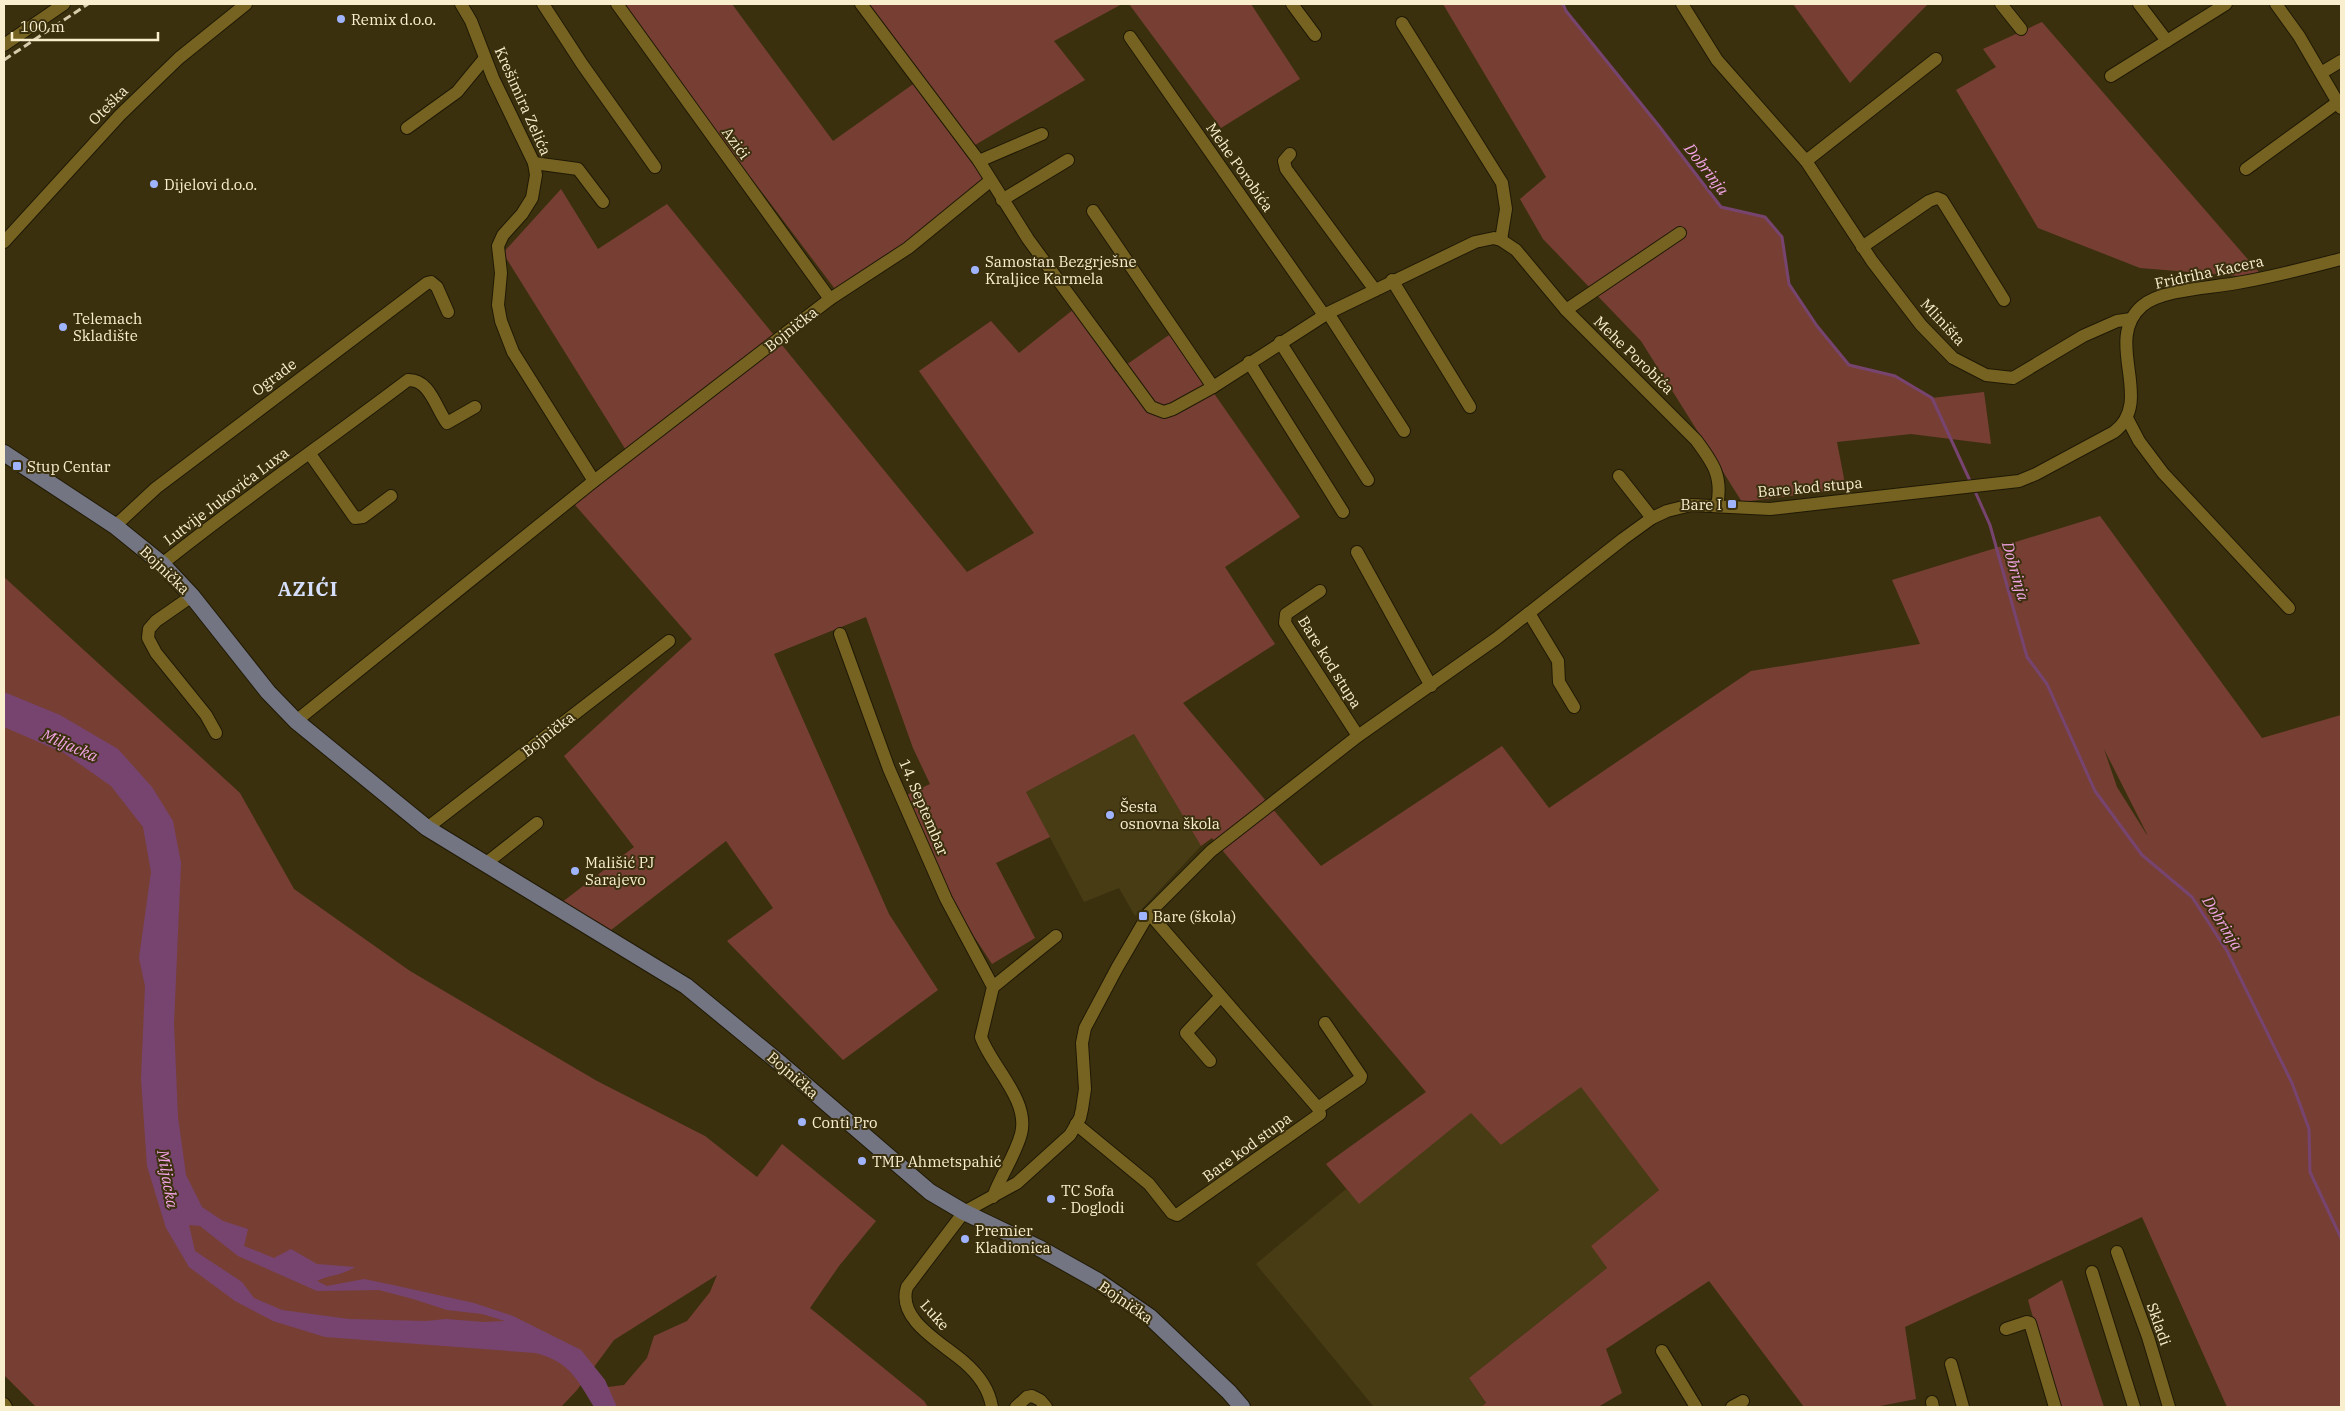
<svg xmlns="http://www.w3.org/2000/svg" width="2345" height="1411" font-family="'IBM Plex Serif',serif">
	<style>
		.built { fill: #473c14 }
		.green { fill: #773f34; fill-rule: evenodd }
		.water { fill: #774470; fill-rule: evenodd }
		.lines { fill: none; stroke-linecap: round; stroke-linejoin: round }
		.stream { stroke: #774470; stroke-width: 3 }
		.minor-casing { stroke: #1f1905; stroke-width: 14 }
		.major-casing { stroke: #1f1905; stroke-width: 18 }
		.minor { stroke: #766321; stroke-width: 12 }
		.major { stroke: #737582; stroke-width: 16 }
		.rail { stroke: #d7ccac; stroke-width: 3; stroke-dasharray: 8 4; stroke-linecap: butt }
		.poi-dot { fill: #a0b3fd; stroke: #3b300e; stroke-width: 2 }
		.labels { text-anchor: middle; dominant-baseline: central; stroke-width: 4; stroke-linejoin: round; paint-order: stroke }
		.poi-label { font-size: 15px; fill: #f9efcf; stroke: #3b300e; text-anchor: start }
		.street-label { font-size: 15px; fill: #f9efcf; stroke: #3b300e }
		.water-label { font-size: 16px; font-style: italic; fill: #f3a5e6; stroke: #3b300e }
		.district-label { font-size: 20px; font-weight: bold; letter-spacing: 1px; fill: #d5defa; stroke: #3b300e }
	</style>
	<rect width="100%" height="100%" fill="#3b300e"/>
	<!-- built -->
	<g class="built">
		<polygon points="1134,734 1201,846 1135,916 1119,888 1084,902 1026,792"/>
		<polygon points="1581,1086 1659,1190 1591,1246 1607,1268 1469,1378 1486,1404 1481,1407 1374,1407 1256,1264 1346,1189 1359,1203 1472,1112 1501,1145"/>
	</g>
	<!-- green -->
	<g class="green">
		<polygon points="620,4 732,4 833,141 919,80 864,4 1122,4 1054,41 1085,80 970,148 992,183 841,297"/>
		<polygon points="1129,4 1251,4 1300,79 1221,128"/>
		<polygon points="1443,4 1563,4 1566,11 1659,126 1721,207 1765,217 1782,237 1789,284 1817,326 1849,365 1895,376 1932,398 1984,392 1991,444 1911,434 1837,442 1846,489 1742,502 1641,341 1543,239 1520,199 1546,177"/>
		<polygon points="1793,4 1928,4 1850,83"/>
		<polygon points="2042,22 2264,278 2140,268 2038,228 1956,90 1996,67 1983,49"/>
		<path d="M561 189 598 249 667 204 967 572 1034 533 919 371 991 321 1019 353 1074 309 1116 372 1172 333 1300 517 1225 567 1275 644 1183 703 1321 866 1502 746 1549 808 1751 671 1920 644 1892 580 2100 516 2262 738 2341 715V1407H2227L2142 1217 1905 1327 1916 1399 1875 1407H1804L1709 1281 1606 1349 1622 1393 1598 1407H1481L1486 1403 1469 1378 1607 1268 1591 1246 1659 1190 1581 1087 1501 1145 1471 1113 1359 1204 1326 1164 1426 1092 1212 838 1201 846 1134 734 1026 792 1050 837 996 863 1035 938 992 964 952 903 907 795 930 784 913 748 866 617 774 654 889 914 938 990 843 1060 727 941 773 908 726 841 611 930 561 903 634 847 564 756 692 639 569 498 629 455 503 253ZM2104 749 2147 834V835L2117 787Z"/>
		<polygon points="4,577 240,793 294,889 410,971 597,1081 705,1136 757,1177 782,1144 876,1221 839,1266 810,1308 924,1401 928,1407 593,1407 608,1387 624,1385 647,1358 654,1336 687,1321 710,1292 717,1275 614,1340 577,1390 561,1407 36,1407 4,1375"/>
		<polygon points="2062,1280 2104,1407 2059,1407 2028,1300"/>
	</g>
	<!-- water -->
	<path class="water" d="M4 692 60 715 118 749 152 787 173 821 181 863 174 1024 178 1117 186 1175 202 1207 223 1221 248 1229 244 1246 274 1258 291 1249 317 1264 355 1267C343 1275 329 1275 317 1281L327 1286 364 1279 393 1285 474 1303 513 1316 581 1350 605 1380 617 1407H594C577 1379 569 1361 535 1353L325 1337 273 1321 235 1301 189 1267 166 1228 147 1166 141 1079 145 986 139 958 151 872 143 827 111 786 64 753 4 727ZM189 1225 200 1226 238 1256 317 1291 379 1290 413 1299 447 1310 482 1314 505 1321 484 1322 446 1319 426 1321 349 1319 282 1310 254 1298 242 1282 195 1251Z"/>
	<g class="lines">
		<!-- stream -->
		<g class="stream">
			<polyline points="1563,4 1566,11 1659,126 1721,207 1765,217 1782,237 1789,284 1817,326 1849,365 1895,376 1932,398 1971,483"/>
			<polyline points="1974,489 1990,525 2027,657 2047,684 2095,791 2142,855 2192,897 2227,951 2292,1083 2309,1129 2310,1172 2341,1238"/>
		</g>
		<!-- minor casing -->
		<g class="minor-casing">
			<g id="minor">
				<polyline points="461,4 471,21 493,78 534,163 536,175 532,198 522,214 503,235 498,246 501,273 498,305 501,321 513,352 594,481"/>
				<polyline points="543,4 582,64 655,167"/>
				<polyline points="617,4 830,299"/>
				<path d="M861 4 979 161 1028 239 1151 407 1164 412 1173 409 1213 387 1328 313 1475 242 1494 238 1501 240 1516 250 1566 310 1696 440C1713 463 1723 476 1717 506"/>
				<polyline points="1292,4 1315,35"/>
				<polyline points="1682,4 1717,60 1806,161 1872,261 1921,325 1953,358 1986,375 2013,378 2083,336 2117,321 2131,319"/>
				<polyline points="2001,4 2021,29"/>
				<polyline points="2139,4 2167,41"/>
				<polyline points="2276,4 2299,36 2341,108"/>
				<polyline points="1402,23 1502,183 1506,209 1501,240"/>
				<polyline points="1130,37 1324,315"/>
				<polyline points="4,45 64,4"/>
				<polyline points="2321,73 2341,61"/>
				<polyline points="2111,76 2226,4"/>
				<polyline points="407,128 457,92 485,58"/>
				<polyline points="1290,154 1284,161 1286,169 1375,290"/>
				<polyline points="979,161 1042,134"/>
				<polyline points="1806,161 1936,59"/>
				<polyline points="534,163 578,169 603,202"/>
				<polyline points="2246,169 2338,102"/>
				<polyline points="1002,200 1068,160"/>
				<polyline points="1093,211 1213,387"/>
				<polyline points="4,242 120,115 179,58 246,4"/>
				<polyline points="1862,247 1929,201 1937,198 1942,200 2004,300"/>
				<polyline points="1392,280 1470,407"/>
				<polyline points="1566,310 1680,233"/>
				<polyline points="1328,313 1404,431"/>
				<polyline points="1280,342 1368,480"/>
				<polyline points="1249,362 1343,512"/>
				<polyline points="2127,418 2139,441 2163,473 2289,608"/>
				<polyline points="310,454 355,518 363,517 391,496"/>
				<polyline points="1619,476 1652,518"/>
				<polyline points="115,526 156,488 427,283 431,282 437,287 448,312"/>
				<polyline points="1357,552 1431,686"/>
				<path d="M162 564C242 500 326 442 408 380 430 379 436 409 447 423L475 407"/>
				<polyline points="1320,591 1286,614 1285,623 1358,736"/>
				<polyline points="192,596 156,621 149,629 148,638 156,653 206,715 216,733"/>
				<polyline points="1529,613 1558,661 1559,682 1574,707"/>
				<path d="M840 634 889 769 946 899 993 987 981 1037C991 1066 1030 1100 1021 1134 1015 1156 1001 1175 993 1197"/>
				<polyline points="296,721 594,481 830,299 908,248 990,181"/>
				<polyline points="427,828 669,641"/>
				<polyline points="485,864 537,823"/>
				<polyline points="993,987 1056,936"/>
				<polyline points="1210,1061 1186,1033 1220,997"/>
				<polyline points="1318,1108 1360,1079 1361,1076 1325,1023"/>
				<polyline points="1076,1124 1149,1184 1172,1213 1177,1215 1320,1114 1318,1108 1149,913"/>
				<polyline points="2117,1252 2148,1337 2169,1407"/>
				<polyline points="2092,1272 2134,1407"/>
				<polyline points="2006,1329 2027,1322 2030,1323 2055,1407"/>
				<polyline points="1662,1351 1696,1407"/>
				<polyline points="1951,1364 1963,1407"/>
				<polyline points="1932,1402 1933,1407"/>
				<polyline points="4,1404 6,1407"/>
				<path d="M992 1407C989 1389 978 1374 964 1362 944 1344 896 1320 907 1287L964 1212 1017 1183 1070 1135 1080 1118 1082 1109 1085 1089 1082 1043 1085 1028 1117 968 1149 913 1211 851 1358 736 1497 638 1623 539 1652 518 1667 511 1691 505 1770 509 2019 481 2036 474 2114 432C2156 400 2102 341 2142 306 2162 289 2211 288 2237 283 2272 277 2307 268 2341 259"/>
				<polyline points="1016,1407 1027,1397 1032,1396 1040,1400 1046,1407"/>
				<polyline points="1732,1407 1743,1401"/>
			</g>
		</g>
		<!-- major casing -->
		<g class="major-casing">
			<polyline id="major" points="4,453 115,526 162,564 192,596 268,692 296,721 427,828 686,986 781,1064 930,1192 964,1212 1041,1249 1098,1281 1150,1317 1229,1392 1242,1407"/>
		</g>
		<!-- minor -->
		<use href="#minor" class="minor"/>
		<!-- major -->
		<use href="#major" class="major"/>
		<!-- rail -->
		<polyline class="rail" points="4,60 88,4"/>
	</g>
	<!-- markers -->
	<g class="poi-dot">
		<circle cx="341" cy="19" r="5"/>
		<circle cx="154" cy="184" r="5"/>
		<circle cx="975" cy="270" r="5"/>
		<circle cx="63" cy="327" r="5"/>
		<rect x="12" y="461" width="10" height="10" rx="2.5"/>
		<rect x="1727" y="499" width="10" height="10" rx="2.5"/>
		<circle cx="1110" cy="815" r="5"/>
		<circle cx="575" cy="871" r="5"/>
		<rect x="1138" y="911" width="10" height="10" rx="2.5"/>
		<circle cx="802" cy="1122" r="5"/>
		<circle cx="862" cy="1161" r="5"/>
		<circle cx="1051" cy="1199" r="5"/>
		<circle cx="965" cy="1239" r="5"/>
	</g>
	<g class="labels">
		<!-- poi labels -->
		<g class="poi-label">
			<text x="351" y="19">Remix d.o.o.</text>
			<text x="164" y="184">Dijelovi d.o.o.</text>
			<text x="985" y="261">Samostan Bezgrješne<tspan x="985" dy="17">Kraljice Karmela</tspan></text>
			<text x="73" y="318">Telemach<tspan x="73" dy="17">Skladište</tspan></text>
			<text x="27" y="466">Stup Centar</text>
			<text x="1722" y="504" text-anchor="end">Bare I</text>
			<text x="1120" y="806">Šesta<tspan x="1120" dy="17">osnovna škola</tspan></text>
			<text x="585" y="862">Mališić PJ<tspan x="585" dy="17">Sarajevo</tspan></text>
			<text x="1153" y="916">Bare (škola)</text>
			<text x="812" y="1122">Conti Pro</text>
			<text x="872" y="1161">TMP Ahmetspahić</text>
			<text x="1061" y="1190">TC Sofa<tspan x="1061" dy="17">- Doglodi</tspan></text>
			<text x="975" y="1230">Premier<tspan x="975" dy="17">Kladionica</tspan></text>
		</g>
		<!-- street labels -->
		<g class="street-label">
			<text transform="translate(523 101) rotate(66)">Krešimira Zelića</text>
			<text transform="translate(108 105) rotate(-45)">Oteška</text>
			<text transform="translate(736 143) rotate(54)">Azići</text>
			<text transform="translate(1240 167) rotate(55)">Mehe Porobića</text>
			<text transform="translate(2209 272) rotate(-12)">Fridriha Kacera</text>
			<text transform="translate(1943 322) rotate(47)">Mliništa</text>
			<text transform="translate(791 329) rotate(-38)">Bojnička</text>
			<text transform="translate(1634 355) rotate(44)">Mehe Porobića</text>
			<text transform="translate(274 377) rotate(-37)">Ograde</text>
			<text transform="translate(1810 487) rotate(-5)">Bare kod stupa</text>
			<text transform="translate(226 496) rotate(-37)">Lutvije Jukovića Luxa</text>
			<text transform="translate(165 570) rotate(44)">Bojnička</text>
			<text transform="translate(1330 662) rotate(58)">Bare kod stupa</text>
			<text transform="translate(548 734) rotate(-38)">Bojnička</text>
			<text transform="translate(924 807) rotate(67)">14. Septembar</text>
			<text transform="translate(793 1075) rotate(41)">Bojnička</text>
			<text transform="translate(1247 1147) rotate(-36)">Bare kod stupa</text>
			<text transform="translate(1126 1302) rotate(35)">Bojnička</text>
			<text transform="translate(935 1315) rotate(48)">Luke</text>
			<text transform="translate(2159 1324) rotate(71)">Skladi</text>
		</g>
		<!-- water labels -->
		<g class="water-label">
			<text transform="translate(1707 169) rotate(52)">Dobrinja</text>
			<text transform="translate(2016 571) rotate(74)">Dobrinja</text>
			<text transform="translate(70 745) rotate(23)">Miljacka</text>
			<text transform="translate(2223 923) rotate(58)">Dobrinja</text>
			<text transform="translate(168 1179) rotate(80)">Miljacka</text>
		</g>
		<!-- district labels -->
		<g class="district-label">
			<text x="308" y="588">AZIĆI</text>
		</g>
	</g>
	<!-- border -->
	<rect width="2345" height="1411" fill="none" stroke="#f9efcf" stroke-width="10"/>
	<!-- scale -->
	<path d="M12 32v8h146v-8" fill="none" stroke="#f9efcf" stroke-width="2.5"/>
	<text x="20" y="32" font-size="15" fill="#f9efcf" stroke="#3b300e" stroke-width="4" paint-order="stroke">100 m</text>
</svg>
